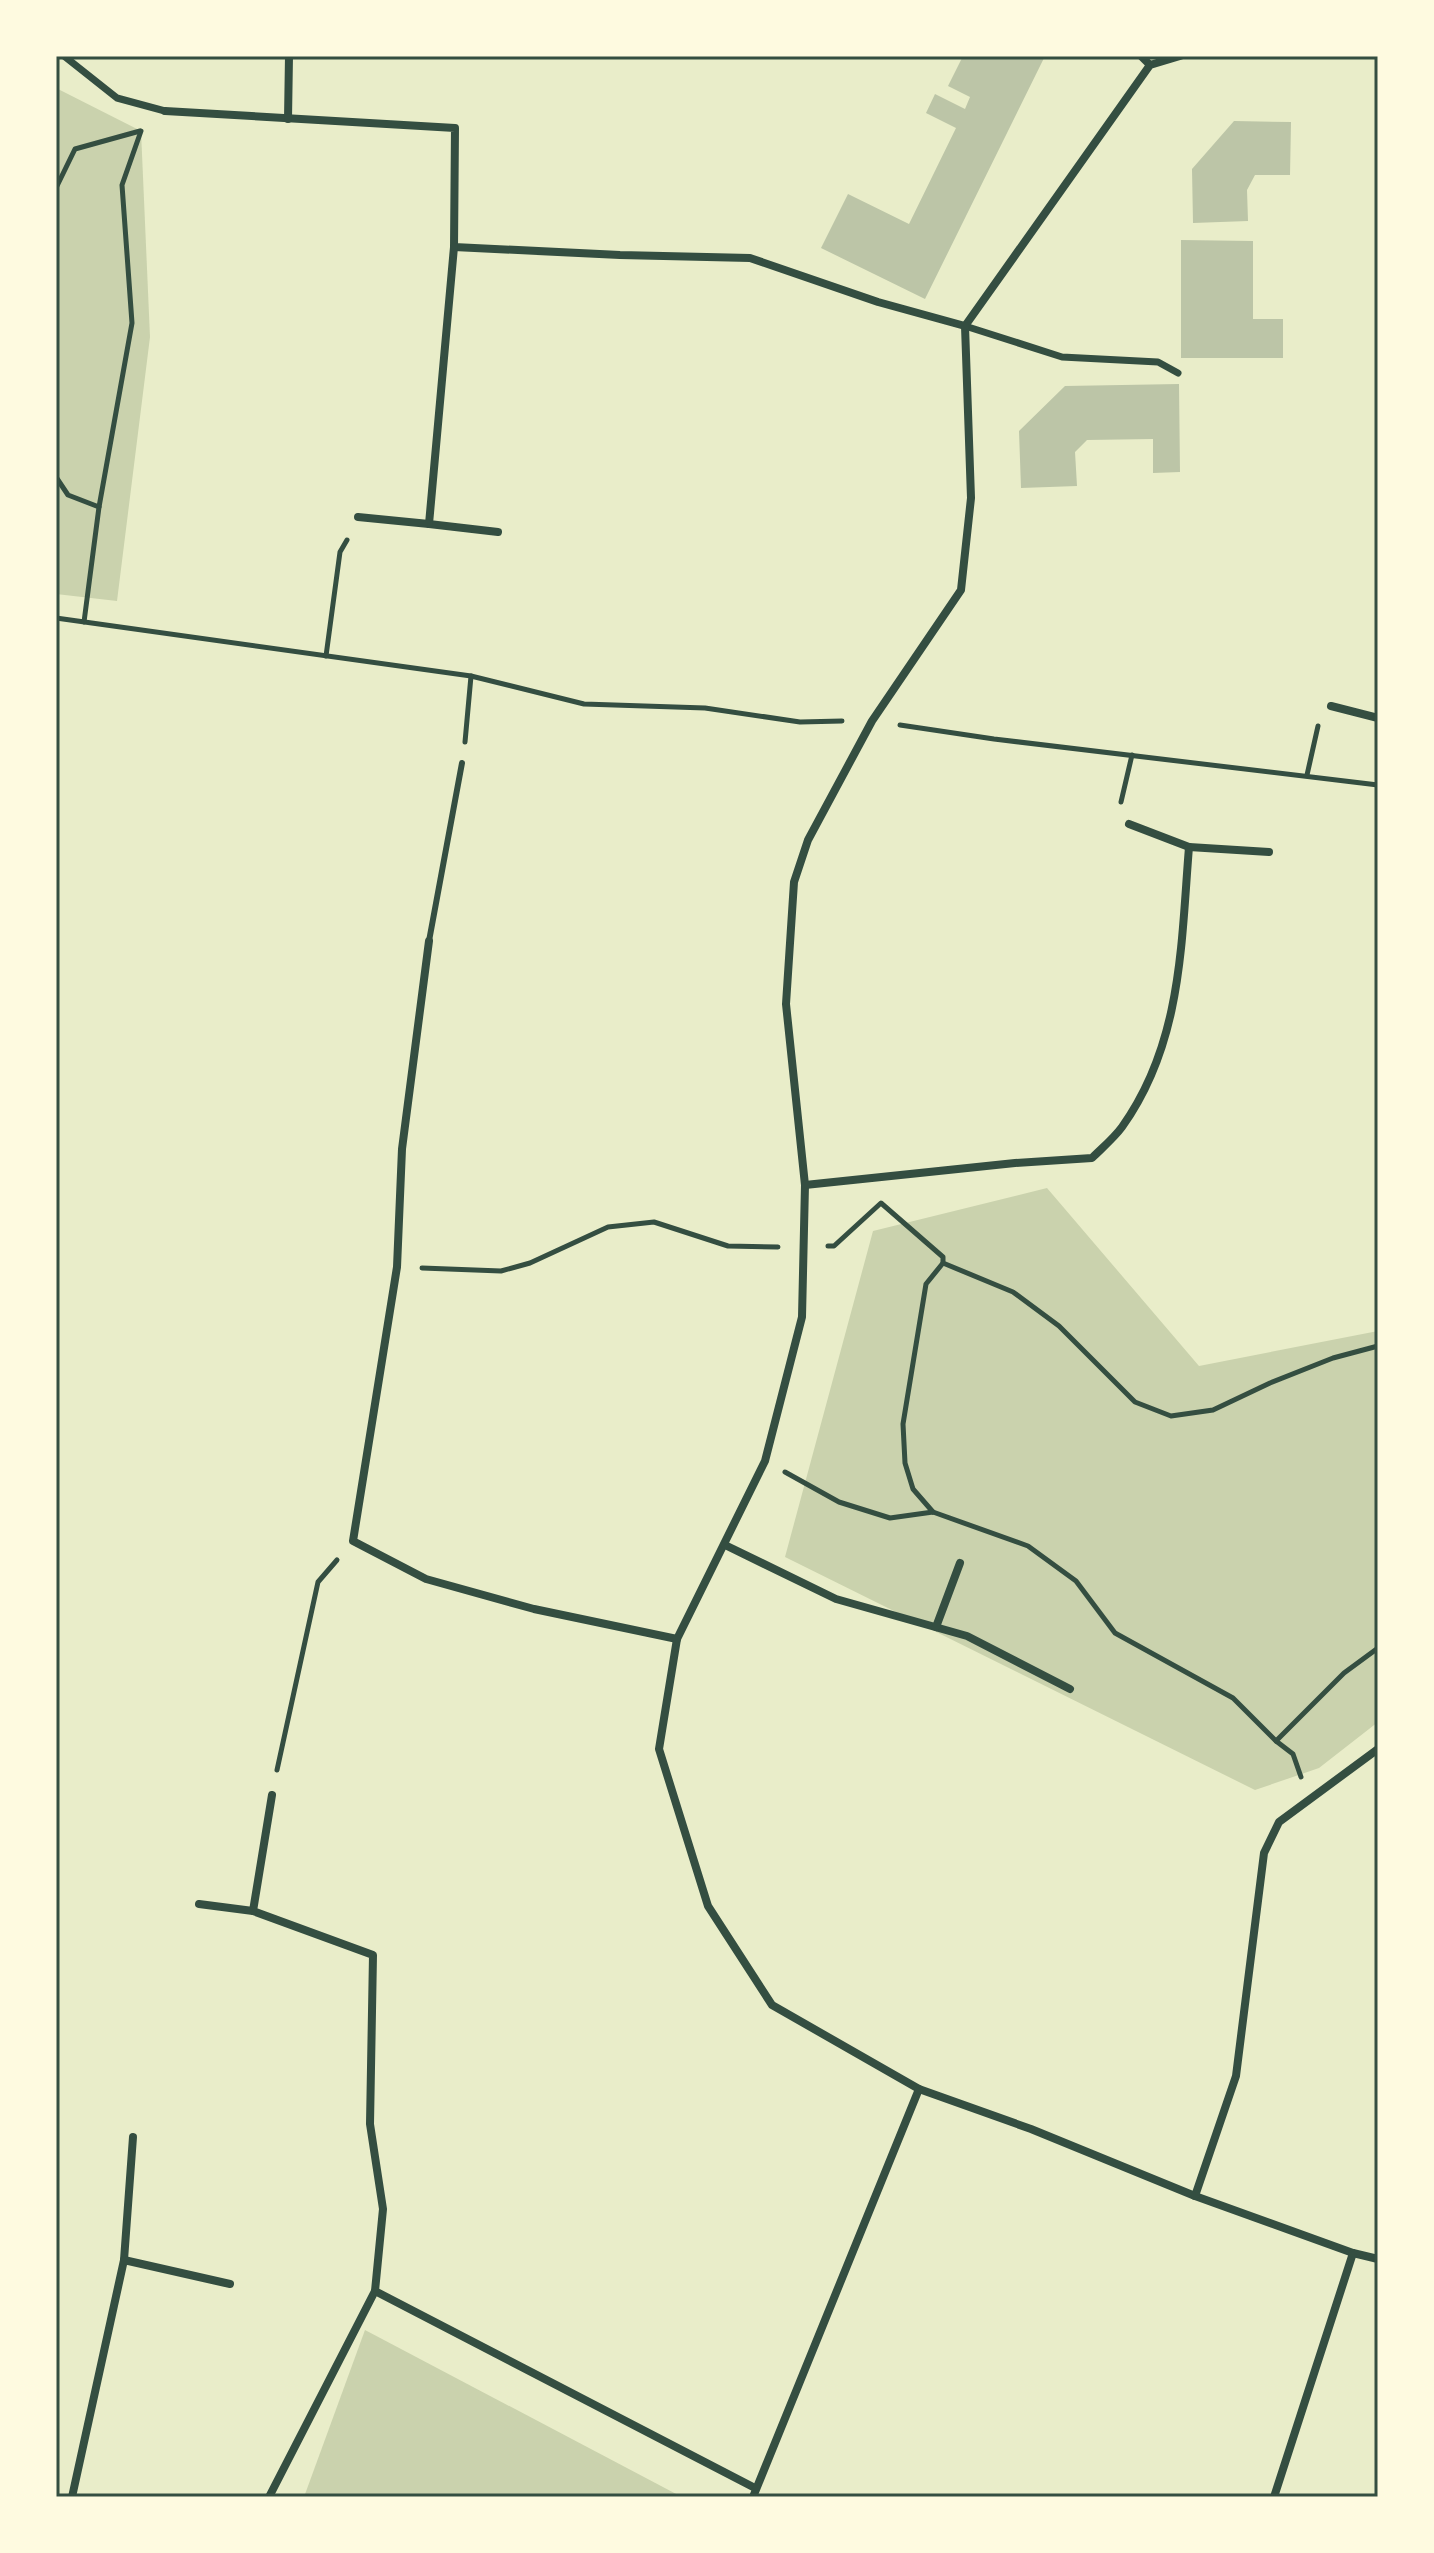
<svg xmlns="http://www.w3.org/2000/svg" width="1434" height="2553" font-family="Poppins,sans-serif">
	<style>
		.green { fill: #cad2ad }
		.building { fill: #bcc5a7 }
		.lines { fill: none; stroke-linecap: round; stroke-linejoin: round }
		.path { stroke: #344e41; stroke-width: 5 }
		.service { stroke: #344e41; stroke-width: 6 }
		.pedestrian { stroke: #344e41; stroke-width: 7 }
		.minor { stroke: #344e41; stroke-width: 8 }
		.neatline { fill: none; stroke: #344e41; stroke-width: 3 }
	</style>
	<rect width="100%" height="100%" fill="#e9edc9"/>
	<!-- green -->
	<g class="green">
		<polygon points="56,88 141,131 150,337 117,601 56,594"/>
		<polygon points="1047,1188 1199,1366 1378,1331 1378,1722 1319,1768 1255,1790 785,1557 873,1231"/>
		<polygon points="365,2330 680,2496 680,2497 304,2497"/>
	</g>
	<!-- building -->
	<g class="building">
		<polygon points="963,56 1045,56 925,299 821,248 848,194 909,224 956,128 926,113 935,94 965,109 970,97 948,86"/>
		<polygon points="1234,121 1291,122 1290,175 1255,175 1247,190 1248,221 1193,223 1192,169"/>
		<polygon points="1181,240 1253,241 1253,319 1283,319 1283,358 1181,358"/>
		<polygon points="1179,384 1180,472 1153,473 1153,439 1087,440 1075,452 1077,486 1021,488 1019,431 1065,386"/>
	</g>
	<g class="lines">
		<!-- path -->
		<g class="path">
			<polyline points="56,188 75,149 140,131"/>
			<polyline points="56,477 68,495 99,507"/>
			<polyline points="56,618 471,676 584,704 705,708 800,722 842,721"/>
			<polyline points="84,622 99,507 132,323 122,185 141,131"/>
			<polyline points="326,656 340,552 347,540"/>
			<polyline points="900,725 994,739 1378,785"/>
			<polyline points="465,742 471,676"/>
			<polyline points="1307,775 1318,726"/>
			<polyline points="1121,802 1132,755"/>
			<polyline points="828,1246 834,1246 881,1203 943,1257 943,1263 1013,1292 1059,1326 1135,1402 1171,1416 1213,1410 1270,1383 1333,1358 1378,1346"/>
			<polyline points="422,1268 501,1271 530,1263 608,1227 654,1222 728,1246 778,1247"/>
			<polyline points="785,1472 839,1502 890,1518 933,1512 1028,1546 1076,1581 1115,1633 1233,1698 1276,1741 1293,1754 1301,1777"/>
			<polyline points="933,1512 913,1489 905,1463 903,1424 926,1284 943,1263"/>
			<polyline points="1276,1741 1344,1673 1378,1648"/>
			<polyline points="277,1770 318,1582 337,1560"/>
		</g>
		<!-- service -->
		<polyline class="service" points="429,941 462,763"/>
		<!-- pedestrian -->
		<g class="pedestrian">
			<polyline points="64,56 117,98 165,111"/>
			<polyline points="965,326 1062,357 1158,362 1178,373"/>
		</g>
		<!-- minor -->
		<g class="minor">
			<polyline points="1141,56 1150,65"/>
			<polyline points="1180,56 1150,65 965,326 971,498 961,590 872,721 808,840 794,882 786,1004 805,1185 802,1317 765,1461 677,1639 659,1749 708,1906 772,2005 919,2089 1031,2129 1195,2196 1353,2253 1378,2259"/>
			<polyline points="165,111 455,128 454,247 620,255 750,258 878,302 965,326"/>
			<polyline points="288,119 289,56"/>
			<polyline points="454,247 429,524 498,532"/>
			<polyline points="358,517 429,524"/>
			<polyline points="1331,706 1378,718"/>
			<polyline points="1129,824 1189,847"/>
			<polyline points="429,941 402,1149 397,1267 353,1541 426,1579 534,1609 677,1639"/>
			<path d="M805 1185 1015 1163 1092 1158C1102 1148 1114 1138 1122 1127 1182 1043 1181 945 1189 847L1269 852"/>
			<polyline points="725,1545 836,1599 967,1636 1070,1689"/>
			<polyline points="936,1627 960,1563"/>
			<polyline points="272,1795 253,1911 373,1955 370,2124 383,2209 375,2291 755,2488"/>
			<polyline points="199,1904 253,1911"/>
			<polyline points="1195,2196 1236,2076 1264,1853 1279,1822 1378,1749"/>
			<polyline points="124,2260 133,2137"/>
			<polyline points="72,2497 124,2260 230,2284"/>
			<polyline points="269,2497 375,2291"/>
			<polyline points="753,2497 919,2089"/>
			<polyline points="1274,2497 1353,2253"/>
		</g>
	</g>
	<!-- border -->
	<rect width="1434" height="2553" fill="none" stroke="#fefae0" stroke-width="116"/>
	<rect x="58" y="58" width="1318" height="2437" class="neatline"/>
</svg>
